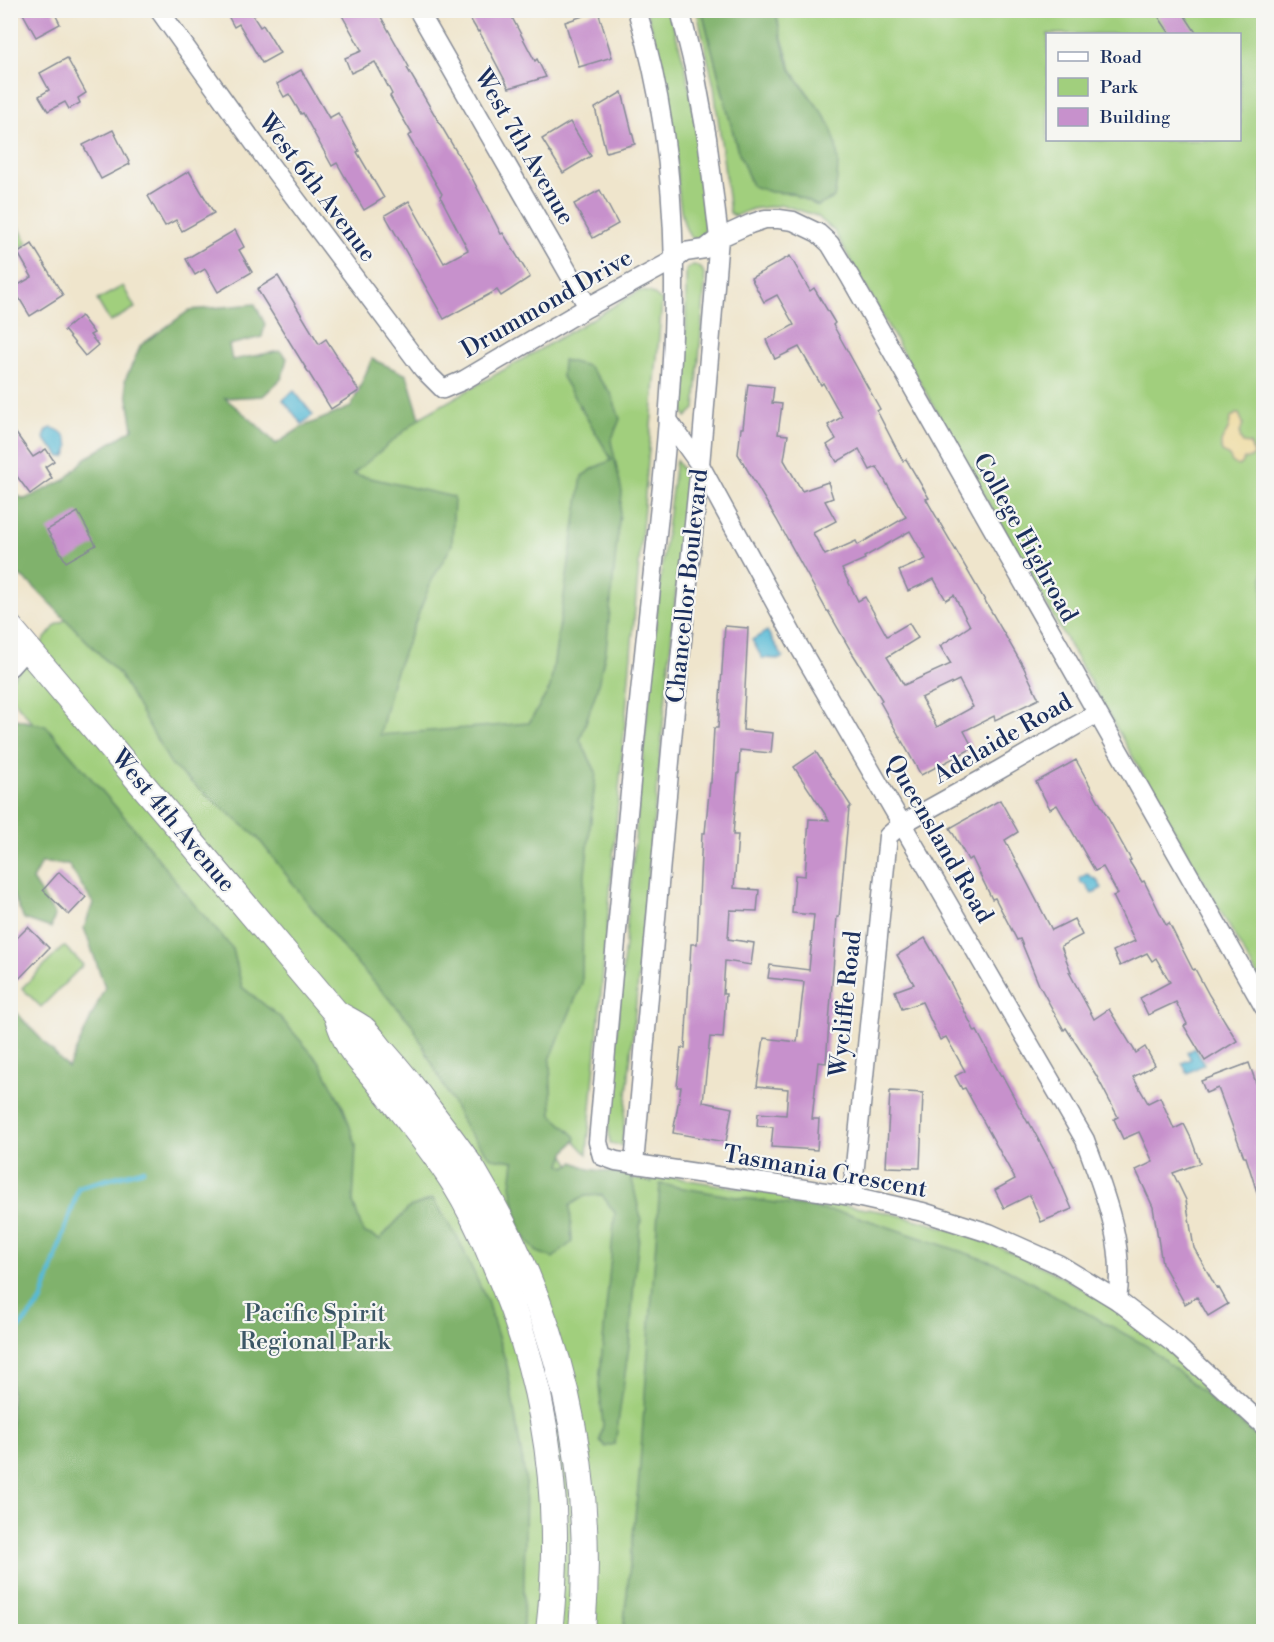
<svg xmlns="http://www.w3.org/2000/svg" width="1274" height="1642" font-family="'Libre Bodoni',serif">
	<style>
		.green { fill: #a1cf7d; stroke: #5e7f6e; stroke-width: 1.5; fill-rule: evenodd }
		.forest { fill: #80b26c; stroke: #4e7065; stroke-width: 1.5 }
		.sand { fill: #eeda9e; stroke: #84847e; stroke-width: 1.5 }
		.water { fill: #56bad5; stroke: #38749a; stroke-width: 1.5 }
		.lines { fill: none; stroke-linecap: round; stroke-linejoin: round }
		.stream { stroke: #56bad5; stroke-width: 5 }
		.building { fill: #c791cc; fill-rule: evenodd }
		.minor-casing { stroke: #858a95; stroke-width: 21 }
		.secondary-casing { stroke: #858a95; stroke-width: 28 }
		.minor { stroke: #fff; stroke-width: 18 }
		.secondary { stroke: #fff; stroke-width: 26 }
		.labels { text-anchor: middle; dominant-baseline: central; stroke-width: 4.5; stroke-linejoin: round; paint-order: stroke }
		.street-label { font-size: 24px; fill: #1b2f5e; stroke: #f6f6f2 }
		.park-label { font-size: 24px; fill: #3c5766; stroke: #f6f6f2 }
	</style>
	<rect width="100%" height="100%" fill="#f6f6f2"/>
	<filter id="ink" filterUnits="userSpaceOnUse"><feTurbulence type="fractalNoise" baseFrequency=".0167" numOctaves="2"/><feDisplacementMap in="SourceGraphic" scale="12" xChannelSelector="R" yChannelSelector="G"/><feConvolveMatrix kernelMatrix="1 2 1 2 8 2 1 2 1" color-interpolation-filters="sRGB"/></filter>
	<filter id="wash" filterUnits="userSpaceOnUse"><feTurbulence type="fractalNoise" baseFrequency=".008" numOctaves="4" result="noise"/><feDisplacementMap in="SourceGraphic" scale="24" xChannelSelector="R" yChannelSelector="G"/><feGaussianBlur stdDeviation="1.35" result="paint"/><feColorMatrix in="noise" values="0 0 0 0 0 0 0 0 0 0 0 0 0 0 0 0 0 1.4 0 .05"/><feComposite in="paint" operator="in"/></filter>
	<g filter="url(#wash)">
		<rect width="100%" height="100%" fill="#efe5cc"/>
		<!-- green -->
		<g class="green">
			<path d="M646 11H669L686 69 695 120 704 208 705 231 699 239 691 238C677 220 678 171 675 147 670 101 661 54 646 11Z"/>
			<path d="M697 11H702L737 148 771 192 791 193 818 206 829 123 792 71 780 32 776 11H1263V986L834 231 817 216 783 205 752 209 735 216 730 213 714 86ZM1048 34H1240V140H1048Z"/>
			<polygon points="11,215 28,243 11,254 10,254"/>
			<path d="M693 265C705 267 704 274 705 284L695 409 686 417 682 408 681 400 686 326V270Z"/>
			<polygon points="123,286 135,308 110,322 97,300"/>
			<path d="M639 291 650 292 662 301 587 1154 556 1121 552 1115 551 1096 545 1125 573 1168 652 1182V1174L885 1212C980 1233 1071 1273 1148 1333 1188 1365 1225 1402 1263 1436V1631L11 1632 230 958 11 697V680L56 625 544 347ZM581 742 596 772 586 862Z"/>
			<polygon points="676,460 687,477 622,1146 610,1143 608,1121 659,589"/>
			<polygon points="64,946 83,965 41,1007 22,988"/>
		</g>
		<!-- forest -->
		<g class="forest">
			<path d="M702 11H776C779 29 784 57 793 73 803 90 818 104 828 122 841 146 839 173 834 198L818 206 791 193 771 192 752 186 737 148Z"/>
			<polygon points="255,304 265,324 262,337 229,345 232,360 280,351 287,358 282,378 263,396 225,398 255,423 276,444 302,427 351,407 372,359 407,375 420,418 353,474 454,497 452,545 431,582 393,679 380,735 529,723 550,688 582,476 596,467 612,460 562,377 563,360 588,366 611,393 620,419 611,441 622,492 606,650 597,689 580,740 596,772 583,893 582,983 550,1060 552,1115 575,1136 576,1139 566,1151 561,1165 565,1167 574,1162 589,1169 631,1175 641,1219 634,1282 630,1339 615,1444 605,1447 600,1440 603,1425 599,1384 615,1213 602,1195 585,1196 570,1205 572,1242 553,1258 537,1252 520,1232 511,1185 514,1161 491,1158 466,1129 411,1023 342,947 257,837 172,766 119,674 31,584 11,570 10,493 25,499 65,480 86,458 133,429 125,380 141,345 190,310"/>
			<polygon points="11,718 46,726 134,828 193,903 233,949 242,987 280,1017 320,1063 344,1109 356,1145 353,1202 363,1232 380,1239 410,1207 433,1199 457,1236 487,1301 507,1366 526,1483 523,1631 11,1631 11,1007 68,1068 105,987 84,928 93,903 68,864 41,863 32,880 55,915 51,928 24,919 11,891"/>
			<polygon points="660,1184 730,1196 850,1214 998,1264 1147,1346 1263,1442 1263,1631 623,1631 639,1478"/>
		</g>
		<!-- sand -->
		<path class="sand" d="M1236 414H1239L1243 423C1241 431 1237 436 1243 443L1250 444 1254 454 1251 458 1244 459 1242 464 1238 466 1232 462 1229 456 1222 452C1218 437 1226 438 1229 427 1230 420 1229 418 1236 414Z"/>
		<!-- water -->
		<g class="water">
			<polygon points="294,391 313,415 302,424 283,400"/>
			<path d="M52 428C65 431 74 445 65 457H60C55 448 49 446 44 438L47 430Z"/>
			<polygon points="767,631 783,657 780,659 762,658 752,640"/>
			<polygon points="1087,874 1097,880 1102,888 1092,894 1086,885 1081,883 1080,878"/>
			<polygon points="1195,1048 1204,1064 1188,1073 1182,1063 1191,1059 1187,1052"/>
		</g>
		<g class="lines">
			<!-- stream -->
			<polyline class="stream" points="10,1339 41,1302 79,1187 143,1170"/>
		</g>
		<g id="blocks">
			<!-- building -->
			<g class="building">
				<polygon points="21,10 53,10 60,24 36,37"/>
				<polygon points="225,10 264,10 253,16 260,27 263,25 280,53 262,63 239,24 234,27"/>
				<polygon points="339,10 377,10 409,67 407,68 472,178 501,234 503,233 530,277 501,296 497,290 444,319 385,215 409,201 444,263 468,250 440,196 442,194 408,136 412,134 390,96 392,94 375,62 351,73 345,58 362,51"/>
				<polygon points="465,10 508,10 535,61 537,59 546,77 509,88 479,31 478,32"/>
				<polygon points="1154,10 1181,10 1197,34 1170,34"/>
				<polygon points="598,11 612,57 579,67 565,22"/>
				<polygon points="67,58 86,93 78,98 80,103 69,109 65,102 48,111 39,96 49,90 40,73"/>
				<polygon points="301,70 329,118 338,113 359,151 357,152 384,198 364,210 337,163 332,166 303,113 301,114 289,94 284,97 277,84"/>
				<polygon points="622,92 635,144 606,152 595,108"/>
				<polygon points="570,122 591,156 563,173 542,139"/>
				<polygon points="113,130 130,164 101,179 83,145"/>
				<polygon points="189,171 214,213 182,231 176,220 165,226 148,196"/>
				<polygon points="600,190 618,224 593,238 574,204"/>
				<polygon points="235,230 244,247 239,250 252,272 218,292 205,269 195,275 186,259"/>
				<polygon points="32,244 63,295 30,316 13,288 32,277 18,253"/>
				<path d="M790 256 810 291 814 288 835 323 833 325 880 409 877 411 903 461 906 459 929 498 926 499 1023 666 1039 699 995 720 994 716 964 731 973 748 921 775 880 702 882 700 851 651 828 611H827L777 520 738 454 741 428H743L748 384 774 387 772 403 782 404 778 434 788 435 784 460 802 491 828 482 833 498 825 501 836 521 813 533 825 555 856 541 858 545 906 517 877 467 870 470 859 449 837 462 827 445 836 439 828 425 842 417 823 383 821 385 799 347 775 359 766 340 794 325 777 295 764 302 751 278ZM910 531 926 559 899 571 908 591 934 579 946 600 954 595 970 626 940 646 951 664 904 685 887 657 918 638 909 623 887 636 865 597 858 601 842 569 865 559 864 557ZM959 680 973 707 937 727 921 698Z"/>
				<polygon points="278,276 319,344 326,339 359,391 331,409 257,289"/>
				<polygon points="81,316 94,333 90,335 98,345 85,356 64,330"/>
				<polygon points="10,425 33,457 46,449 54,461 45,467 52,478 30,494 10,467"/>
				<polygon points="78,512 96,545 66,562 47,530"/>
				<polygon points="725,626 748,628 743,730 773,733 771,753 740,750 739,773 738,773 733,835 738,835 734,888 759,890 757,911 730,910 728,939 754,943 751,965 725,961 723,994 726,994 723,1038 710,1037 703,1102 732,1108 726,1142 673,1133 681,1087 677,1087 681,1048 685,1048 691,944 697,944 702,833 705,833 710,783 711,783 714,728 718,728"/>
				<polygon points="816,752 851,806 849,808 839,917 837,917 826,1063 818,1062 812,1119 819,1119 817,1150 771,1147 773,1127 757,1126 758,1113 786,1115 788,1089 757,1086 764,1038 797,1042 804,982 768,978 770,965 809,970 814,915 792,913 795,875 805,876 809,819 829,820 794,767"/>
				<polygon points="1076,760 1131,860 1129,861 1142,882 1144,881 1166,925 1169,923 1193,970 1195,969 1209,995 1237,1041 1205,1061 1184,1026 1187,1024 1176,1002 1148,1015 1140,998 1170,982 1156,958 1152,961 1147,953 1120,966 1113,951 1135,941 1113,896 1118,894 1103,867 1095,871 1057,805 1050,809 1036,782"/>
				<polygon points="1000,800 1018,832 1005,840 1052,930 1074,919 1082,935 1061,946 1071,972 1069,972 1094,1019 1109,1009 1136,1053 1145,1047 1155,1065 1133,1077 1148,1103 1160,1097 1174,1129 1184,1124 1191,1138 1200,1163 1173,1173 1186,1200 1194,1248 1217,1289 1219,1288 1228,1304 1208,1316 1197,1297 1185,1304 1162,1263 1153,1207 1136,1170 1153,1162 1139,1132 1123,1139 1114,1119 1118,1117 1096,1075 1066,1028 1064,1030 1039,985 1020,939 1017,940 995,898 992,899 972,858 968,860 950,828"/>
				<polygon points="59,872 86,897 69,915 43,890"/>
				<polygon points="28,927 49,948 10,988 10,945"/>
				<polygon points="925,938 947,976 975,1032 977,1031 1001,1076 1002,1075 1028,1123 1029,1122 1053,1167 1054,1167 1072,1209 1041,1222 1030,1195 1004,1208 995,1190 1015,1179 965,1088 962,1089 955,1076 965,1071 946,1037 940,1040 922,1002 902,1009 895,991 914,984 897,955"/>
				<polygon points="1249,1063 1263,1103 1263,1202 1260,1202 1246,1157 1244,1157 1218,1088 1206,1093 1201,1081"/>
				<polygon points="890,1091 923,1093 920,1168 886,1167"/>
			</g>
		</g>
	</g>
	<g filter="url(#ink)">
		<use href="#blocks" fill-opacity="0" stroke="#858a95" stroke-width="1.5"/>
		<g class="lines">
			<!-- minor casing -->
			<g class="minor-casing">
				<g id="minor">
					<polyline points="159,10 262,154 423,369 443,389 464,380 588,307 674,260 685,252 705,249 719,238 750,224 765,219 779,219 793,221 818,233 830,244 850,277 1264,1007"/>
					<polyline points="418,10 588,307"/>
					<path d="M637 10C703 225 665 446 643 664 626 823 612 983 598 1142L602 1156 616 1161 852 1196 923 1212 989 1233 1058 1264 1117 1300 1177 1346 1264 1426"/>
					<path d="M668 420 700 465 797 643 1085 1140C1104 1192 1126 1244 1117 1300"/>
					<polyline points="10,667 27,648"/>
					<polyline points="634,1164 672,739 700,465 719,238 707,138 694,67 680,10"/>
					<polyline points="852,1196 888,836 902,824 999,770 1096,714"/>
				</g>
			</g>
			<!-- secondary casing -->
			<g class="secondary-casing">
				<g id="secondary">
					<path d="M10 628 336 1013C340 1024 344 1037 350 1047 357 1058 368 1069 376 1079 402 1112 430 1145 453 1181 468 1205 481 1231 492 1258 546 1377 564 1502 549 1632"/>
					<path d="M336 1013C344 1018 355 1023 363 1029 370 1035 375 1043 381 1050 398 1069 414 1089 429 1110 444 1130 461 1151 474 1172 560 1315 596 1465 582 1632"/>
				</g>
			</g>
			<!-- minor -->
			<use href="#minor" class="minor"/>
			<!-- secondary -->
			<use href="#secondary" class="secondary"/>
		</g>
	</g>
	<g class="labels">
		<!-- street labels -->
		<g class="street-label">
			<text transform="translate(524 147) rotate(60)">West 7th Avenue</text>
			<text transform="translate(317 188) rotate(53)">West 6th Avenue</text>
			<text transform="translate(547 304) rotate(-30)">Drummond Drive</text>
			<text transform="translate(1025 538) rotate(61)">College Highroad</text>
			<text transform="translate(688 586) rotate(-84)">Chancellor Boulevard</text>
			<text transform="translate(1003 739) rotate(-30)">Adelaide Road</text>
			<text transform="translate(173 821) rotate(50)">West 4th Avenue</text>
			<text transform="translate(939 839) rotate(60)">Queensland Road</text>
			<text transform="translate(846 1004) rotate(-84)">Wycliffe Road</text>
			<text transform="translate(825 1172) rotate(10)">Tasmania Crescent</text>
		</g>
		<!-- park labels -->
		<g class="park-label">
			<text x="315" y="1314">Pacific Spirit<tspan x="315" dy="28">Regional Park</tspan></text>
		</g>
	</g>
	<!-- margin -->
	<rect width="1274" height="1642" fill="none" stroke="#f6f6f2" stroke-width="36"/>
	<!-- legend -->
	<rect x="1046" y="33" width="195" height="108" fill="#f6f6f2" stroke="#9ea6b7" stroke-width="1.5"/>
	<rect x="1058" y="52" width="30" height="9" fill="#ffffff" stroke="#9ea6b7" stroke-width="1.5"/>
	<text x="1100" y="63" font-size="18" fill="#1b2f5e">Road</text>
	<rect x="1058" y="78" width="30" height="18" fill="#a1cf7d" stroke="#9ea6b7" stroke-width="1.5"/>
	<text x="1100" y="93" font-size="18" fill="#1b2f5e">Park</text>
	<rect x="1058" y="108" width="30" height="18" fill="#c791cc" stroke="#9ea6b7" stroke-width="1.5"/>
	<text x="1100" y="123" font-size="18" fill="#1b2f5e">Building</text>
</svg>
